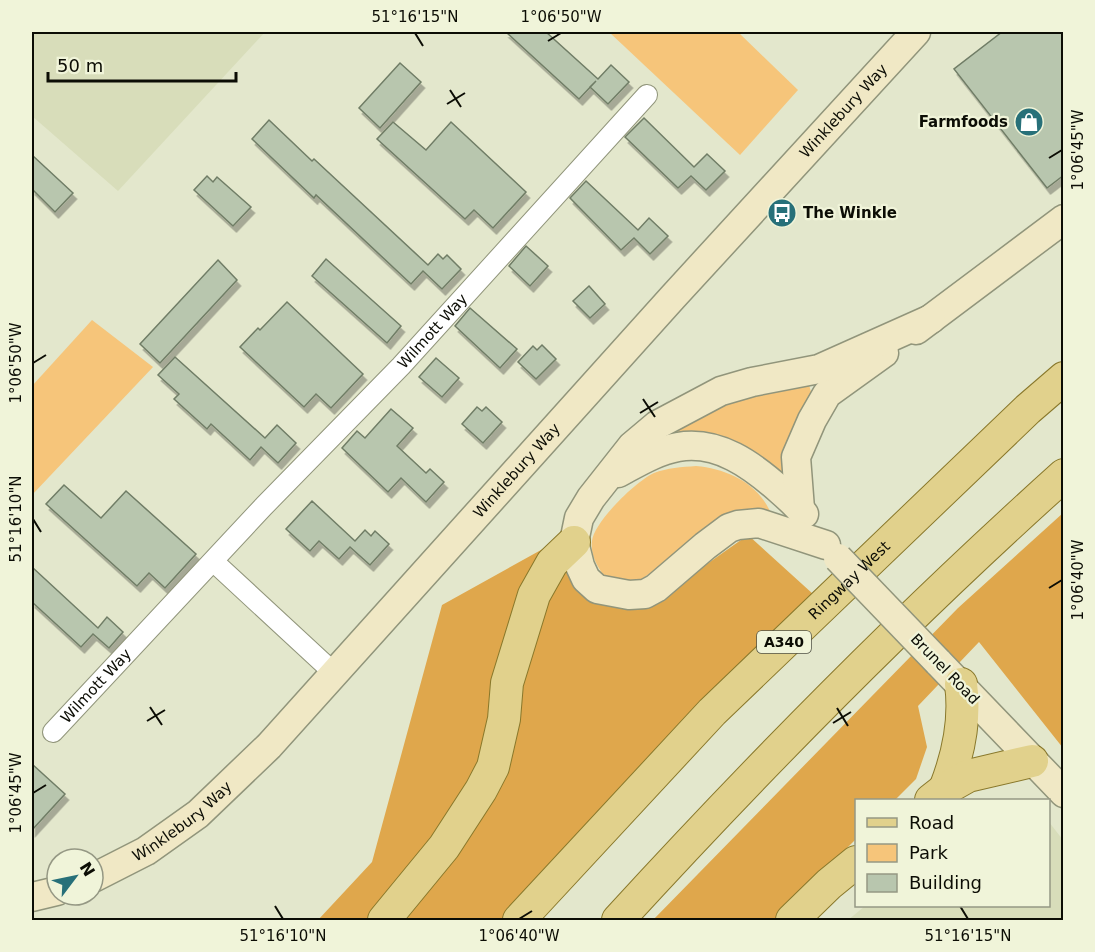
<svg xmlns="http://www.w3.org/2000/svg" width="1095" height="952" font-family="'DejaVu Sans',sans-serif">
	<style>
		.built { fill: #d8ddba }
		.green { fill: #f6c57a }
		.forest { fill: #dfa74c }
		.building { fill: #b8c6ae; stroke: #707d66; stroke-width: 1.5; filter: url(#shadow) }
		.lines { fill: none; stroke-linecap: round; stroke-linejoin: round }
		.street-casing { stroke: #91957b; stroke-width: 22 }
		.secondary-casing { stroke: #91957b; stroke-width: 31 }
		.primary-casing { stroke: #89782b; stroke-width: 34 }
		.street { stroke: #fff; stroke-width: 20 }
		.secondary { stroke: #f0e8c5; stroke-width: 28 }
		.primary { stroke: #e1d18c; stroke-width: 32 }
		.secondary-bridge-casing { stroke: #91957b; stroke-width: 31; stroke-linecap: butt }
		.secondary-bridge { stroke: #f0e8c5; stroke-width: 28 }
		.ticks { fill: none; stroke: #0c0d05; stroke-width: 2 }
		.labels { text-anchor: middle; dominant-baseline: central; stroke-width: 4.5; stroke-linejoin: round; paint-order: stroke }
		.shield { fill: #f0f4d9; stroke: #505245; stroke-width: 1.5 }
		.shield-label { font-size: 14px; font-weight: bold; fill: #0c0d05 }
		.street-label { font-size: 15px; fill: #0c0d05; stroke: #f0f4d9 }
		.poi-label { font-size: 15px; font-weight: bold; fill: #0c0d05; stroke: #f0f4d9; text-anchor: end }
		.neatline { fill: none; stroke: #0c0d05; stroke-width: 2 }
		.ticks-label { font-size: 15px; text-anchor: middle; fill: #0c0d05 }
	</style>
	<defs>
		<filter id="shadow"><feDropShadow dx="3.5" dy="6" stdDeviation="0" flood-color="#0004"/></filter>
	</defs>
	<rect width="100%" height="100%" fill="#e3e7cc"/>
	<!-- built -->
	<g class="built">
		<polygon points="32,32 265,32 118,191 32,116"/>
		<polygon points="1049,822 1063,840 1063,920 848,920 865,906 1048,906"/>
	</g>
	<!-- green -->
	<g class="green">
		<polygon points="609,32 738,32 798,90 740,155"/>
		<polygon points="92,320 153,367 32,495 32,386"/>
		<polygon points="809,385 814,402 786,453 780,479 668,440 672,432 736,400"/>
		<path d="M696 466C727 469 756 482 770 511 759 510 749 508 738 511 700 520 670 564 635 583L604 576C597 566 590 554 592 541 594 522 636 481 654 473 667 468 682 467 696 466Z"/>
	</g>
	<!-- forest -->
	<g class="forest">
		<polygon points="1063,513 1063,748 979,642 918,706 927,747 916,779 895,800 856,800 856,839 775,920 653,920 958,608"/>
		<polygon points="748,535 813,594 536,880 502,920 318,920 372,862 442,605 550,545 649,605"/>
	</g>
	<!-- building -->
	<g class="building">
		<polygon points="506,32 546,32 598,79 611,65 629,82 608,104 590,87 596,81 579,99"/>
		<polygon points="1002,32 1064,32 1064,175 1047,188 954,69"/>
		<polygon points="400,63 421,82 380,128 359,108"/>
		<polygon points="644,118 694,167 707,154 725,171 706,190 691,176 678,188 625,137"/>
		<polygon points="269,120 312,161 314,159 428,265 438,254 443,259 447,255 461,269 442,289 423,271 411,284 316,195 314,198 252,139"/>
		<polygon points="393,122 426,150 451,122 526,192 493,228 474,210 465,219 377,139"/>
		<polygon points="32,155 73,193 55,212 32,189"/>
		<polygon points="207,176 213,182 217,177 251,207 233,226 194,190"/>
		<polygon points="586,181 638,230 649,218 668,236 650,254 634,238 621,250 570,198"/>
		<polygon points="526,246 548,266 530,286 509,266"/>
		<polygon points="326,259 401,326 387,343 312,276"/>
		<polygon points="218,260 237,280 160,363 140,344"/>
		<polygon points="589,286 605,304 590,318 573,301"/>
		<polygon points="287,302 363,374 331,408 316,394 304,407 240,347 258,328 260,330"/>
		<polygon points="470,308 517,349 500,368 455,326"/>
		<polygon points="542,345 556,359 536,379 518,362 533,346 537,350"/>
		<polygon points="175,357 265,438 277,425 296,443 278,463 261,447 250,460 211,424 207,429 174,399 179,394 158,375"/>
		<polygon points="436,358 459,378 442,397 419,377"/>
		<polygon points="477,407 482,411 486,407 502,422 483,443 462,424"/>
		<polygon points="391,409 413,428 397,446 426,473 430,469 444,482 426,502 401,478 388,492 342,448 357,431 365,438"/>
		<polygon points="64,485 101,518 126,491 196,554 165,588 149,573 137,586 46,504"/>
		<polygon points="312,501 355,541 365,530 371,536 375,531 389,544 370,565 350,547 339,559 319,541 310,551 286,529"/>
		<polygon points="32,567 98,628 107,617 123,632 109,648 93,634 81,647 32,602"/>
		<polygon points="32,764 65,794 32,830"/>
	</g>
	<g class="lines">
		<!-- street casing -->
		<g class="street-casing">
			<g id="street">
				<polyline points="214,562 334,673"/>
				<path id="s1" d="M53 732 264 506 401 366 647 95"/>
			</g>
		</g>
		<!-- secondary casing -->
		<g class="secondary-casing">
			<g id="secondary">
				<polyline points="916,330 1064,219"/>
				<path d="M618 473C637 463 656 451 678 447 718 440 752 465 781 491 789 498 797 505 804 514"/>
				<polyline points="800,509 796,457 812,420 827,394 884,353"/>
				<polyline points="826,545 759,523 738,525 729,528 705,546 656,588 645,594 629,595 597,589 586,579 580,566 574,542 579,518 591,498 632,446 657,425 721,391 752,382 819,369 931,319"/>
				<polyline points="938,662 1064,793"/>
				<path id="s2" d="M93 878 146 851 198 814 269 746 672 298 916 32"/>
				<polyline points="32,897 57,891"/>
			</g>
		</g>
		<!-- primary casing -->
		<g class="primary-casing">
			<g id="primary">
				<path d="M945 789C958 756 966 721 961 684"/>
				<polyline points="931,800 945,789 968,776 1032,761"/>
				<polyline points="384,920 444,847 481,790 493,767 504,719 507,683 534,595 552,563 574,542"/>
				<path id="s3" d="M519 920 712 712 1028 409 1064 378"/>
				<path d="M618 920C760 765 907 616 1064 475"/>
				<polyline points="792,920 829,884 856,862"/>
			</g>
		</g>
		<!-- street -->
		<use href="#street" class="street"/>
		<!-- secondary -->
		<use href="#secondary" class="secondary"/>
		<!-- primary -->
		<use href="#primary" class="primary"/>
		<!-- secondary-bridge casing -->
		<g class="secondary-bridge-casing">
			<polyline id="secondary-bridge" points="838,558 938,662"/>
		</g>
		<!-- secondary-bridge -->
		<use href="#secondary-bridge" class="secondary-bridge"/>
	</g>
	<!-- ticks -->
	<path class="ticks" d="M415 33 423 46M548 41 561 33M450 90 461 107M447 104 465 93M1049 158 1062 150M33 363 46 355M643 399 655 417M640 413 658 402M33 519 41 532M1049 588 1062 580M150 707 162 725M837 708 848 726M147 721 165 710M833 723 851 712M33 793 46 785M275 906 283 919M960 906 968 919M519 919 532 911"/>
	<!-- icons -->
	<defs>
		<g id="shop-disc" transform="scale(1.5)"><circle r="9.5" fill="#277079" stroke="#f0f4d9"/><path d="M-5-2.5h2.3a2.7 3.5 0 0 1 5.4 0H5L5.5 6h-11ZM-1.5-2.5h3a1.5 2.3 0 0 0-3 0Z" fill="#fff"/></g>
		<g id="bus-disc" transform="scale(1.5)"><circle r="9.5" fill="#277079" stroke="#f0f4d9"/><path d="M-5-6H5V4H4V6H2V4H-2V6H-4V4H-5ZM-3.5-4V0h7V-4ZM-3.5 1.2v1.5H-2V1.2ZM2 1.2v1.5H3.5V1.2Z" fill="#fff"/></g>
	</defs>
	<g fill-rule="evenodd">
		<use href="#shop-disc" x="1029" y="122"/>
		<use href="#bus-disc" x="782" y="213"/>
	</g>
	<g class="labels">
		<!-- shield labels -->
		<rect class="shield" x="757" y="631" width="54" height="22" rx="4.5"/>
		<g class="shield-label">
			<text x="784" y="642">A340</text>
		</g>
		<!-- street labels -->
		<g class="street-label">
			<text stroke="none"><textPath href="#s2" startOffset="1078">Winklebury Way</textPath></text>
			<text stroke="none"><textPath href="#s1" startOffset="552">Wilmott Way</textPath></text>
			<text stroke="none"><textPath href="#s2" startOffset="592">Winklebury Way</textPath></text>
			<text stroke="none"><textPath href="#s3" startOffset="474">Ringway West</textPath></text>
			<text transform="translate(945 669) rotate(46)">Brunel Road</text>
			<text stroke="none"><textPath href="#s1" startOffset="63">Wilmott Way</textPath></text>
			<text stroke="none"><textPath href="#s2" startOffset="106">Winklebury Way</textPath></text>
		</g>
		<!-- poi labels -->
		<g class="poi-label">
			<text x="1008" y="122">Farmfoods</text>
			<text x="803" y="213" text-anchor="start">The Winkle</text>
		</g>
	</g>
	<!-- border -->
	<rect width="1095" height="952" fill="none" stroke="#f0f4d9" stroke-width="66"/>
	<!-- legend -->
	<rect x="855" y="799" width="195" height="108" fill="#f0f4d9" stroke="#959884" stroke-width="1.5"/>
	<rect x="867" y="818" width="30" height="9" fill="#e1d18c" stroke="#959884" stroke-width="1.5"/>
	<text x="909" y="829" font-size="18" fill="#0c0d05">Road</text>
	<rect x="867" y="844" width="30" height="18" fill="#f6c57a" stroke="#959884" stroke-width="1.5"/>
	<text x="909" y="859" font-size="18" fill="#0c0d05">Park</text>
	<rect x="867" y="874" width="30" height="18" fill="#b8c6ae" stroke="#959884" stroke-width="1.5"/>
	<text x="909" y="889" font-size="18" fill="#0c0d05">Building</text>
	<!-- north arrow -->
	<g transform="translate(75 877) rotate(58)"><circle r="28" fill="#f0f4d9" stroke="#959884" stroke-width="1.5"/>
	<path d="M0-4.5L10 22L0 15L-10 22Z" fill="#277079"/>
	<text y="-9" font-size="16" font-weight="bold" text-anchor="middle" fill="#0c0d05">N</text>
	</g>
	<!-- scale -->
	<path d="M48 72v9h188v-9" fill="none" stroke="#0c0d05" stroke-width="3"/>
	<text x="57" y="72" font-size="18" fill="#0c0d05" stroke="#f0f4d9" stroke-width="4.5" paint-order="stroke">50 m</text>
	<rect x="33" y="33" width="1029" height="886" class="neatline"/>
	<g class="ticks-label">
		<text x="415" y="22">51°16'15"N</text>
		<text x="561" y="22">1°06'50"W</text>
		<text transform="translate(1078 150) rotate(-90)" y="5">1°06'45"W</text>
		<text transform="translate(16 363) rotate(-90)" y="5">1°06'50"W</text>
		<text transform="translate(16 519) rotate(-90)" y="5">51°16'10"N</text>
		<text transform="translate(1078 580) rotate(-90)" y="5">1°06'40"W</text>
		<text transform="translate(16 793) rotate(-90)" y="5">1°06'45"W</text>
		<text x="283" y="941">51°16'10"N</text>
		<text x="519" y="941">1°06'40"W</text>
		<text x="968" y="941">51°16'15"N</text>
	</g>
</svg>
